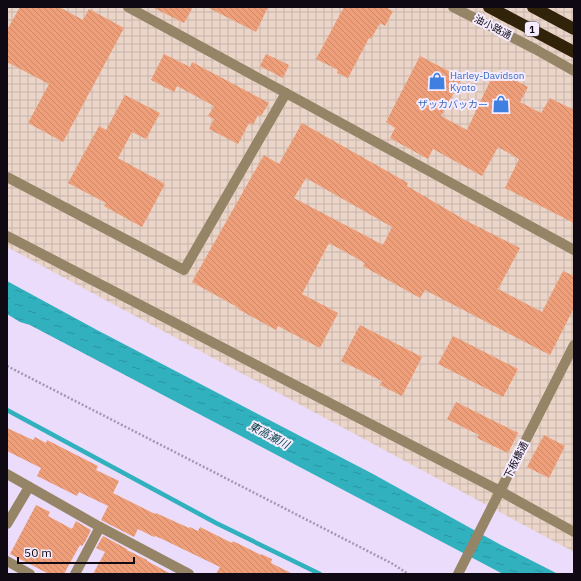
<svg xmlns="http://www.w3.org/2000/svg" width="581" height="581" font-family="'IBM Plex Sans','Noto Sans JP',sans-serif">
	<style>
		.industrial { fill: url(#industrial-grid) }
		.water { fill: url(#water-ripples) }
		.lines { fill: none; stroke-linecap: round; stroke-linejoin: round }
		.stream { stroke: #31b0be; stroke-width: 4.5 }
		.building { fill: url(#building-back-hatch); fill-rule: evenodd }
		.path { stroke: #a498b0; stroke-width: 2.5; stroke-dasharray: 2 2; stroke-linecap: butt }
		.minor { stroke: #968466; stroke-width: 10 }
		.highway { stroke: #30230a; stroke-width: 12 }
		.labels { text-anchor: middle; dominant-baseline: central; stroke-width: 4; stroke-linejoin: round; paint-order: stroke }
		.shield { fill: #f5ecff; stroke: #544d5a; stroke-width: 1 }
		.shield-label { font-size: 9px; font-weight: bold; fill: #0f0913 }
		.street-label { font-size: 10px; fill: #0f0913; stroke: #f5ecff }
		.shop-label { font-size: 10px; fill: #366cbe; stroke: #f5ecff; text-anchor: start }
		.water-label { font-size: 11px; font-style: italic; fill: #043e44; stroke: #f5ecff }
	</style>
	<defs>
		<pattern id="industrial-grid" width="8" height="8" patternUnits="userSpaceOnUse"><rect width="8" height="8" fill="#ebd4c8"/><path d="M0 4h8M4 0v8" fill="none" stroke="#c8b5ab"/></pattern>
		<pattern id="water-ripples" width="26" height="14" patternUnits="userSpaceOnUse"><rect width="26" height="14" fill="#31b0be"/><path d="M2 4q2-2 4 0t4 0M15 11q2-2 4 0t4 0" fill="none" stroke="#2a96a2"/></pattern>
		<pattern id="building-back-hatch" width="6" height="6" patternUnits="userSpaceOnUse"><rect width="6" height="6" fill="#ee9f79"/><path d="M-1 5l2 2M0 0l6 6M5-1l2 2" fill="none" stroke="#cb8868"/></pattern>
	</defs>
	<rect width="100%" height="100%" fill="#ebdcfb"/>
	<!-- industrial -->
	<polygon class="industrial" points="7,7 574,7 574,552 7,247"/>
	<!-- water -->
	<polygon class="water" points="7,281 97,330 373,474 501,545 558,574 503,574 30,325 20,322 7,314"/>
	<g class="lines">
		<!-- stream -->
		<polyline class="stream" points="7,410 216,523 320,574"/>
	</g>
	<!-- building -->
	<g class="building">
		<polygon points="20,7 59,7 83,20 89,9 124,28 63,142 28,123 49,84 7,62 7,30"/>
		<polygon points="152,7 193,7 184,23"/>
		<polygon points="207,7 268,7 256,32"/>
		<polygon points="344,7 385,7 393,11 385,26 380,23 371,39 369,38 348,78 337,73 338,70 316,59"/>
		<polygon points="164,54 190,67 192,62 269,103 261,116 258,115 253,125 249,123 238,144 209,129 214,119 208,116 214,106 177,86 174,92 151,80"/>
		<polygon points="266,54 289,65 283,78 260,66"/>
		<polygon points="420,56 462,78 441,116 467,130 491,79 495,81 500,72 528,87 520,102 541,113 550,98 574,110 574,223 505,188 519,159 498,147 482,176 433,149 428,159 390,138 395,128 386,122"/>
		<polygon points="125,95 160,113 146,139 132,132 118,158 165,184 142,227 104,206 106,203 68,183 99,126 106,130"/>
		<path d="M302 123 408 183 407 186 465 220 520 248 498 289 542 312 563 271 574 276V308L550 355 425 290 420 298 363 266 365 263 329 243 302 294 338 313 320 348 278 326 276 330 238 309 239 308 192 282 264 155 279 164ZM306 178 392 227 383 245 294 198Z"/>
		<polygon points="360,325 422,357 402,396 380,385 382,381 341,361"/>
		<polygon points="453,336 518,369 503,397 438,364"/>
		<polygon points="456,402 518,433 508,453 477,438 479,435 447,419"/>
		<polygon points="7,428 33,440 35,437 46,443 47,440 98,466 96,470 119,481 113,493 155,514 156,513 189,528 190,527 198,531 200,527 232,543 233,541 261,555 261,554 272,559 271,563 293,574 216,574 220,567 162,539 155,536 154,537 138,529 134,537 101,520 108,506 79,492 77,496 37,476 41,468 7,451"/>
		<polygon points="544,435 565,446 549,478 527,467"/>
		<polygon points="36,505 50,512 48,516 72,529 76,521 91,530 85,542 82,546 80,545 76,552 64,574 49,574 10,554"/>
		<polygon points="103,536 127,549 127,550 147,560 147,561 171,574 93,574 105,552 96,548"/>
	</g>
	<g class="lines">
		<!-- path -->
		<polyline class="path" points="7,366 393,564 408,574"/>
		<!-- minor -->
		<g class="minor">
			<polyline points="128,7 574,250"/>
			<polyline points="453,7 535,49 574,71"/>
			<polyline points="7,177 184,270 286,93"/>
			<polyline points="7,236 500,491 574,532"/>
			<polyline points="7,474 100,527 189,574"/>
			<polyline points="7,524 29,487"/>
			<polyline points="7,561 30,574"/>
			<polyline points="75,574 100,527"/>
			<polyline points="458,574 574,345"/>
		</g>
		<!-- highway -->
		<g class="highway">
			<polyline points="489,7 574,52"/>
			<polyline points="533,7 574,29"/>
		</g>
	</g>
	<!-- icons -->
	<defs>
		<g id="shop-bare" transform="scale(1.38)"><path d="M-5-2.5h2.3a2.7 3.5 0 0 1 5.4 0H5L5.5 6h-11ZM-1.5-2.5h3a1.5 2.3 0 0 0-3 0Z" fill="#3f7fe0" stroke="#f5ecff" stroke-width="2.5" paint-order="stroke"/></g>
	</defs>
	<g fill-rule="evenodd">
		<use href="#shop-bare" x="437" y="81"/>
		<use href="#shop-bare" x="501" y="104"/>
	</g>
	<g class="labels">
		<!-- shield labels -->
		<rect class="shield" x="525" y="22" width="14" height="14" rx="3"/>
		<g class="shield-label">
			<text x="532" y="29">1</text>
		</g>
		<!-- street labels -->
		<g class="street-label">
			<text transform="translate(493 27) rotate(27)">油小路通</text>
			<text transform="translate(516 460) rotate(-63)">下板橋通</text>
		</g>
		<!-- shop labels -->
		<g class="shop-label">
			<text x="450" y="75">Harley-Davidson<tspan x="450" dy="12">Kyoto</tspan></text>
			<text x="488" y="104" text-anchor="end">ザッカバッカー</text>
		</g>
		<!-- water labels -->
		<g class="water-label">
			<text transform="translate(269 435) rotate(28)">東高瀬川</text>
		</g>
	</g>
	<!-- border -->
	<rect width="581" height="581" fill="none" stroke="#0f0913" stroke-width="16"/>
	<!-- scale -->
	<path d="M18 557v6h116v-6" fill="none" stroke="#0f0913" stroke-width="2"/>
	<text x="24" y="557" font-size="12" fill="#0f0913" stroke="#f5ecff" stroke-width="3" paint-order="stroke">50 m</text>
</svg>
